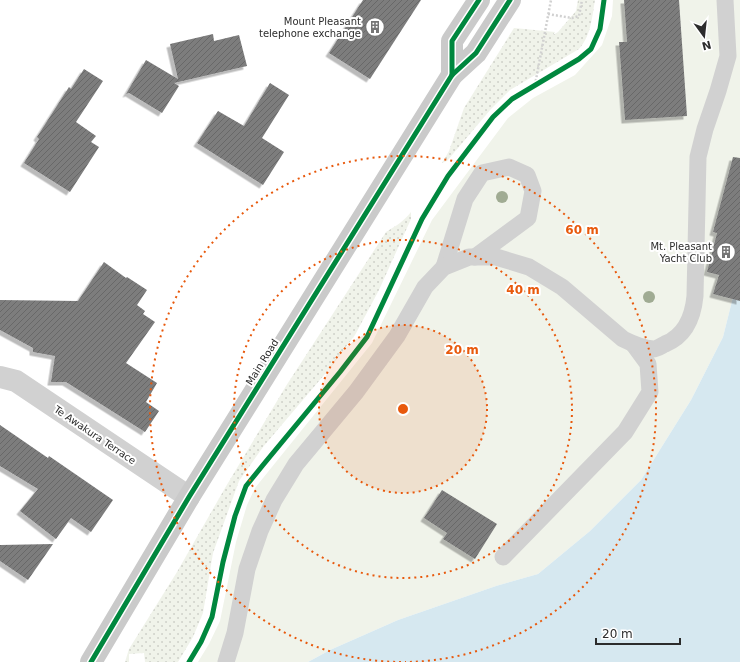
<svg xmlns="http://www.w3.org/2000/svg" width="740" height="662" font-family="'DejaVu Sans',sans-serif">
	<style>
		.grass { fill: url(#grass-dots) }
		.park { fill: #f0f3ea }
		.water { fill: #d6e8f0 }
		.building { fill: url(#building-hatch); filter: url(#shadow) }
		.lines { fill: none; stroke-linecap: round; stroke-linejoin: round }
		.path { stroke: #d1d1d1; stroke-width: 2.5; stroke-dasharray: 2 2; stroke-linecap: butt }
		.lane { stroke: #d1d1d1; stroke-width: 17 }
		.street { stroke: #d1d1d1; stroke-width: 22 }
		.secondary { stroke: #cacaca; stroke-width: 22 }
		.cycleway-casing { stroke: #fff; stroke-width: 8 }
		.cycleway { stroke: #00873e; stroke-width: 5 }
		.tree { fill: #a0ab93 }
		.ring { fill: none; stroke: #e8590c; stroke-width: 2; stroke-dasharray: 2 4 }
		.labels { text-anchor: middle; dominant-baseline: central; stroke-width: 4; stroke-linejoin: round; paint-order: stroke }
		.poi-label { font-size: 10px; fill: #2c2c2c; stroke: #fff; text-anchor: end }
		.street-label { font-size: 10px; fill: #2c2c2c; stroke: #fff }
		.centre { fill: #e8590c; stroke: #fff; stroke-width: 2 }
		.ring-label { font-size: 12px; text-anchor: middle; font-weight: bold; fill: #e8590c; stroke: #fff; stroke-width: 4; stroke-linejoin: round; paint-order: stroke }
	</style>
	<defs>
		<pattern id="grass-dots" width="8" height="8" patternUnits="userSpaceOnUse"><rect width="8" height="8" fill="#f0f3ea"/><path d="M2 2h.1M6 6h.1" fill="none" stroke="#ced0c9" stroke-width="1.8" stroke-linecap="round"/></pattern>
		<pattern id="building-hatch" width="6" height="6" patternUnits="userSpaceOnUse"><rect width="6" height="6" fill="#7d7d7d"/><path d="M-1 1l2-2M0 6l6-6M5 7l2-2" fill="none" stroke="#676767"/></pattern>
		<filter id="shadow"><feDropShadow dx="-3.5" dy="3.5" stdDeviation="0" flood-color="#0004"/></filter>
	</defs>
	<rect width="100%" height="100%" fill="#fff"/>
	<!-- grass -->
	<g class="grass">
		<path d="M578 0H595C592 17 591 36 579 49L510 90 491 109 447 161 442 163 449 151 464 108 514 28 555 32 553 35 558 32 576 11Z"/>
		<path d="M411 212V219L379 290 355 335 330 368 263 447 239 481 213 553 203 613 193 637 178 662H145L144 653 129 654V662H125L129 649 177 572 225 488 286 386 386 232C396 226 404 221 411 212Z"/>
	</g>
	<!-- park -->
	<polygon class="park" points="613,0 740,0 740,269 723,337 691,400 641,480 590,531 538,574 496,586 398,620 330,650 308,662 198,662 209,644 220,621 236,542 247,505 255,488 372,343 432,220 508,118 533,98 575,75 602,45 612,16"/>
	<!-- water -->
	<polygon class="water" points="740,269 740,662 308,662 330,650 398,620 496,586 538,574 590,531 641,480 691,400 723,337"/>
	<!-- building -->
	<g class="building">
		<polygon points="363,0 421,0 370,79 329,53"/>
		<polygon points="624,0 679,0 687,116 625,120 619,42 627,42"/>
		<polygon points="213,34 214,41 239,35 247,66 174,83 179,86 162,113 129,93 126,94 146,60 178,79 170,44"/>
		<polygon points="84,69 103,81 76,122 96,136 91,142 99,147 70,192 24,163 39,139 37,137 69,87 71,89"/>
		<polygon points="270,83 289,95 262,138 284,152 263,185 197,143 218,111 244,126"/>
		<polygon points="733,157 740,158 740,301 713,294 719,275 707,272 717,233 713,232"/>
		<polygon points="104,262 126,278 127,277 147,290 137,305 145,311 143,314 155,322 126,363 157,383 146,402 159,411 145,432 66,382 51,382 55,356 33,352 33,348 0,330 0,300 78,301"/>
		<polygon points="0,425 48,458 49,456 113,500 91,532 71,518 56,539 20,511 38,489 0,466"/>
		<polygon points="442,490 497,524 475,559 443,539 447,533 424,518"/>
		<polygon points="53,544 28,580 0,561 0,545"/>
	</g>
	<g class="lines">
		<!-- path -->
		<g class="path">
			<polyline points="548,14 572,18 579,16 582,0"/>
			<polyline points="535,85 551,0"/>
		</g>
		<!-- lane -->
		<g class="lane">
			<polyline points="444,267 465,199 482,173 509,167 527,175 533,191 528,218 475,257"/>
			<polyline points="503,557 625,432 650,392 648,364 634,345"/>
			<path d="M226 662 235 633 247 569 260 531 274 500 296 464 356 392 397 336 425 287 444 267 469 257H496L529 267 562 287 623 339C633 344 642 348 653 349 657 349 661 346 665 344 685 336 693 317 695 296L698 157 705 129 718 91 728 56 725 0"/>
		</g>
		<!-- street -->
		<polyline class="street" points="0,377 16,381 189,497"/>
		<!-- secondary -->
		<g class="secondary">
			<polyline points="452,75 452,41 479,0"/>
			<polyline points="91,662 189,497 452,75 476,53 510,0"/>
		</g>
		<!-- cycleway casing -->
		<g class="cycleway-casing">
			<g id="cycleway">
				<polyline points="452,75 452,41 479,0"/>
				<polyline points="91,662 189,497 452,75 476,53 510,0"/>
				<polyline points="189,662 201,642 212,617 223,562 235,516 246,486 263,465 340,372 367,337 422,219 448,176 493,117 512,99 579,59 591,49 600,29 604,0"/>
			</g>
		</g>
		<!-- cycleway -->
		<use href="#cycleway" class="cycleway"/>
	</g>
	<!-- trees -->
	<g class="tree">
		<circle cx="502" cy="197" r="6"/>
		<circle cx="649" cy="297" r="6"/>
	</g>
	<!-- distance rings -->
	<circle cx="403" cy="409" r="84" fill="#e8590c" fill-opacity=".12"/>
	<g class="ring">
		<circle cx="403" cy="409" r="84"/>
		<circle cx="403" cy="409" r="169"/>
		<path d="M401 662A253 253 0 1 1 405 662"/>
	</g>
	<!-- icons -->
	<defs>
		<g id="building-ring" transform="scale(1)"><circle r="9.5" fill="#fff" stroke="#767676" stroke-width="1.5"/><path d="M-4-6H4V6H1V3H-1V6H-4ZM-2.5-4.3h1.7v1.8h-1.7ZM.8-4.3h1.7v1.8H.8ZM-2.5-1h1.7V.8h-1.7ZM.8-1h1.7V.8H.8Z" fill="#767676"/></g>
	</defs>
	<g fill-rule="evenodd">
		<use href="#building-ring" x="375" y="27"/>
		<use href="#building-ring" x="726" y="252"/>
	</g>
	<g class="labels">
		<!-- poi labels -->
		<g class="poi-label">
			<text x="361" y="21">Mount Pleasant<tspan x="361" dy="12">telephone exchange</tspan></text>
			<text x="712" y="246">Mt. Pleasant<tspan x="712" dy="12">Yacht Club</tspan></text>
		</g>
		<!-- street labels -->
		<g class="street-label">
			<text transform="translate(262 362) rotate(-58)">Main Road</text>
			<text transform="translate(95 435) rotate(34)">Te Awakura Terrace</text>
		</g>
	</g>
	<circle cx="403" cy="409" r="6" class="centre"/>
	<g class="ring-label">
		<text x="582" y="234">60 m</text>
		<text x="523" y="294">40 m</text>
		<text x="462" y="354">20 m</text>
	</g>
	<!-- north arrow -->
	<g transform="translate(704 36) rotate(165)" stroke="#ffffff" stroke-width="3" paint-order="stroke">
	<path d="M0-3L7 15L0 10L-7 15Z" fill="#2c2c2c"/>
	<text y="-6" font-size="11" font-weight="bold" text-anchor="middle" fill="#2c2c2c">N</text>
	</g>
	<!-- scale -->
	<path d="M596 638v6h84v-6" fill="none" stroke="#2c2c2c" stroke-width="2"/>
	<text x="602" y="638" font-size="12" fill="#2c2c2c" stroke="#ffffff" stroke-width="3" paint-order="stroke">20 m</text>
</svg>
